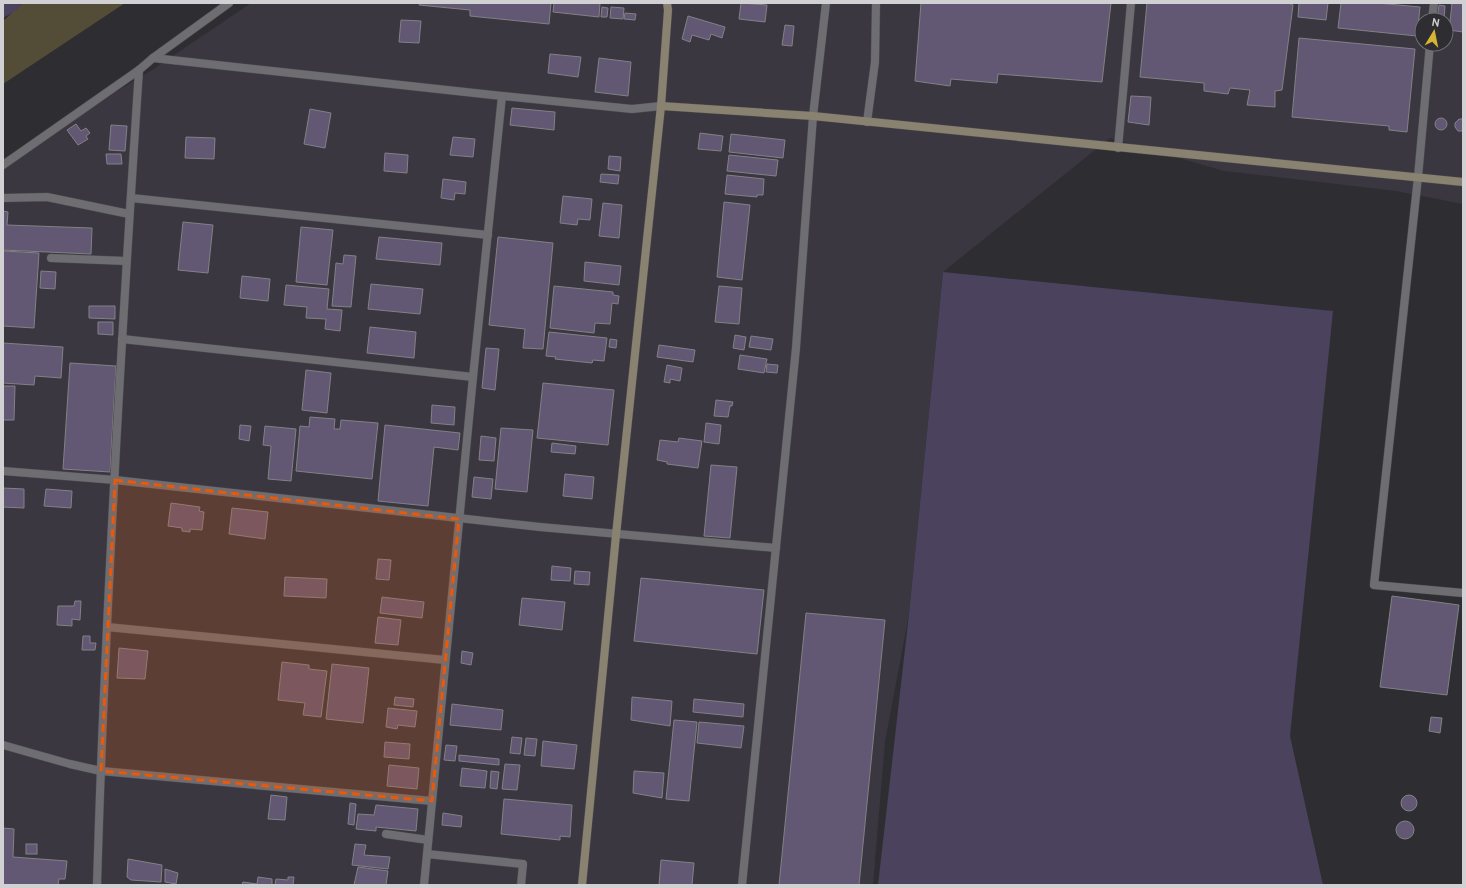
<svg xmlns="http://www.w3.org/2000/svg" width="1466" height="888" font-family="Cabin,sans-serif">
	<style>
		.built { fill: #3a3740; fill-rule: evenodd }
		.green { fill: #534d37 }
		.water { fill: #4b425d }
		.building { fill: #625874; stroke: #828185 }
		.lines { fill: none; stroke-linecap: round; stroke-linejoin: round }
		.lane-casing { stroke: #4b4a4d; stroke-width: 9 }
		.street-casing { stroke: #4b4a4d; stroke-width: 9 }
		.secondary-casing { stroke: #4b4a4d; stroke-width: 9 }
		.lane { stroke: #6e6d71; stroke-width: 8 }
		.street { stroke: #6e6d71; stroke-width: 8 }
		.secondary { stroke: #898270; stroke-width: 8 }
		.marked { fill: #e8590c; fill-opacity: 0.2; stroke: #e8590c; stroke-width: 3; stroke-dasharray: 8 5; stroke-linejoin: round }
	</style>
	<rect width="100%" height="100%" fill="#2e2d31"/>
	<!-- built -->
	<path class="built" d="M251 3H1463V204L1396 191 1224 171 1110 138 943 272 909 614 885 742 873 885H3V160L152 70ZM1422 20H1446V44H1422Z"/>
	<!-- green -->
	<polygon class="green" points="23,3 125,3 3,84 3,21"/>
	<!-- water -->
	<g class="water">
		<polygon points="3,3 23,3 14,12 3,18"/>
		<polygon points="943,272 1333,311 1290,736 1323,885 878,885 909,614"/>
	</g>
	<!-- building -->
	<g class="building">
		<polygon points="420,3 551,3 549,24 470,16 470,10 419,5"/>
		<polygon points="554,3 600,3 599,17 553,12"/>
		<polygon points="741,3 767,5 765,22 739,19"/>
		<polygon points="921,3 1111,3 1102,82 998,74 997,83 951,79 950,86 915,81"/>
		<polygon points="1147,3 1289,3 1293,5 1282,90 1275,91 1275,107 1247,105 1250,90 1230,88 1228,94 1204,91 1204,83 1140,77"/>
		<polygon points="1299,3 1328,3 1326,20 1298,17"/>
		<polygon points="1341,3 1377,3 1420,7 1417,36 1338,28"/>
		<polygon points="1447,3 1463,3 1463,32 1449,30 1452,4"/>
		<polygon points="1439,5 1445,6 1444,20 1437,20"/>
		<polygon points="602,7 608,8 607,17 601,17"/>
		<polygon points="611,7 624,8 623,19 610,18"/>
		<polygon points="625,13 636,14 635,20 624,19"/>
		<polygon points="688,16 725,27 722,38 711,34 709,40 692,35 690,42 682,39"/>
		<polygon points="401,20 421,21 419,43 399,42"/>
		<polygon points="785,25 794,26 792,46 782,45"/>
		<polygon points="1299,38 1415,49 1407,132 1389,130 1389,126 1292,117"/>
		<polygon points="550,54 581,57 578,77 548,73"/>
		<polygon points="599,58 631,62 628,96 595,92"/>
		<polygon points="1131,96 1151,97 1149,125 1128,122"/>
		<polygon points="512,108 555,112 554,130 510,125"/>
		<polygon points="310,109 331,113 325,148 304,144"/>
		<circle cx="1441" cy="124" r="6"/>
		<polygon points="1459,119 1463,119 1463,131 1458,131 1455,127 1455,123"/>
		<polygon points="76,124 81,131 86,128 90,133 86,136 88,139 78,145 67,130"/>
		<polygon points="111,125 127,126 125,151 109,150"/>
		<polygon points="700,133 723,136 721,151 698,149"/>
		<polygon points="731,134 785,140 783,158 729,152"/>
		<polygon points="186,137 215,138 214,159 185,158"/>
		<polygon points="453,137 475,139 473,157 450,155"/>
		<polygon points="385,153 408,155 407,173 384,171"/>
		<polygon points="106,154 121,154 122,164 107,164"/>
		<polygon points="729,155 778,160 776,176 727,171"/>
		<polygon points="609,156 621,157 620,171 608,169"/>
		<polygon points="601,174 619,175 618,184 600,182"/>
		<polygon points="727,175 764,179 763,195 757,195 757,197 725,194"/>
		<polygon points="443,179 466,182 465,194 455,193 454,200 441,198"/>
		<polygon points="563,196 592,199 590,220 578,219 577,225 560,223"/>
		<polygon points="724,202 750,205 742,280 717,277"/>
		<polygon points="603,203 622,205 619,238 599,236"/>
		<polygon points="3,211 8,212 7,225 92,228 91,254 3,250"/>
		<polygon points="183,222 213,225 208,273 178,270"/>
		<polygon points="301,227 333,230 327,285 296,282"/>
		<polygon points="379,237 442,243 440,265 376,259"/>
		<polygon points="498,237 553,243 543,349 523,348 525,329 489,325"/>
		<polygon points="3,251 39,253 34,328 3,326"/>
		<polygon points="344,255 356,256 351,307 332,306 336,263 343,264"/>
		<polygon points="585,262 621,266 619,285 584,281"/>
		<polygon points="41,271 56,272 55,289 40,288"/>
		<polygon points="242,276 270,279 268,301 240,298"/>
		<polygon points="371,284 423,289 420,314 368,309"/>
		<polygon points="286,285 329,289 327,309 342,310 340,331 325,329 326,319 306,318 307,307 284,305"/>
		<polygon points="554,286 613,292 613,295 619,296 618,304 612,303 610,324 595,323 594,333 550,328"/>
		<polygon points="719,286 742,288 739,324 715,322"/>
		<polygon points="89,306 115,306 115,319 89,318"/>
		<polygon points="98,322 113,322 113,335 98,334"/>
		<polygon points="370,327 416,332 414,358 367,353"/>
		<polygon points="549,332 607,338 604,361 593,360 592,363 555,359 556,357 546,356"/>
		<polygon points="735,335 746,337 744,350 733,348"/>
		<polygon points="751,336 773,339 771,350 749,347"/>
		<polygon points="610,339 617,340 616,348 609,347"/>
		<polygon points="3,343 63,347 61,378 35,376 34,385 3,383"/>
		<polygon points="659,345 695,350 693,362 657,357"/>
		<polygon points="486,348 499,349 495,390 482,388"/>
		<polygon points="740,355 767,359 764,373 738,369"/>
		<polygon points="70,363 116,366 110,472 63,469"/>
		<polygon points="767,364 778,365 777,373 766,372"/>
		<polygon points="667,365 682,368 680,381 670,379 670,383 664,382"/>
		<polygon points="306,370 331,373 327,413 302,410"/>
		<polygon points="543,383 614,390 608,445 537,438"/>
		<polygon points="3,386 15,386 14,420 3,420"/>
		<polygon points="716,400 733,402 732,406 730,406 728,417 714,416"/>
		<polygon points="432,405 455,407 454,425 431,423"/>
		<polygon points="310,417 335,419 334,429 340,429 341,420 378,423 372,479 296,471 300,426 309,427"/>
		<polygon points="706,423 721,425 719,444 704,442"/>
		<polygon points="240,425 251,426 249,441 239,439"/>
		<polygon points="385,425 460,433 458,450 434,447 428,506 378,501"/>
		<polygon points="265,426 296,429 291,481 268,479 271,446 263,445"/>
		<polygon points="501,428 533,430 527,492 495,489"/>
		<polygon points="481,436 496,438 494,461 479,460"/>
		<polygon points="679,438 702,441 698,468 667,464 667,462 657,460 660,440 678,442"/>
		<polygon points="552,443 576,446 575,454 551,452"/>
		<polygon points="711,465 737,467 730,538 704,536"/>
		<polygon points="565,474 594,477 592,499 563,496"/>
		<polygon points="474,477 493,479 491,499 472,497"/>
		<polygon points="3,488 24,489 24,508 3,507"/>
		<polygon points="46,489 72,491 71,508 44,506"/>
		<polygon points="171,503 200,507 199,511 204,512 202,530 190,529 190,532 182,531 182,528 168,526"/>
		<polygon points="232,508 268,512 265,539 229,534"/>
		<polygon points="378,559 391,560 389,580 376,579"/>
		<polygon points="552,566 571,568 570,581 551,580"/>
		<polygon points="575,571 590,572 589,585 574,584"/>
		<polygon points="285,577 327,579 326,598 284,596"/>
		<polygon points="641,578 764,590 757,654 634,641"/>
		<polygon points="1392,596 1459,605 1447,695 1380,687"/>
		<polygon points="382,597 424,602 422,618 380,613"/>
		<polygon points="522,598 565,602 562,630 519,625"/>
		<polygon points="75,601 81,601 80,620 72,619 72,626 57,625 58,606 74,606"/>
		<polygon points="806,613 885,620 859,885 779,885"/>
		<polygon points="378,617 401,620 398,645 375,643"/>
		<polygon points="83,636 90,636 90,643 96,643 95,650 82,650"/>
		<polygon points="119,648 148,651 145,679 117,678"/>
		<polygon points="462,651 473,653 471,665 461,663"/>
		<polygon points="282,662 309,665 309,669 327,671 321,717 303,715 305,703 278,700"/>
		<polygon points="332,664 369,668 363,723 326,719"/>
		<polygon points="395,697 414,699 413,707 394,705"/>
		<polygon points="632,697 672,701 670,726 631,720"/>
		<polygon points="694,699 744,704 743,717 693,712"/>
		<polygon points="452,704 503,710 501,730 450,725"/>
		<polygon points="388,708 417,711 415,727 398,725 397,729 386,727"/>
		<polygon points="1431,717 1442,718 1440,733 1429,731"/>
		<polygon points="674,720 697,722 689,801 666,799"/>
		<polygon points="699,722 744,726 741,748 697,743"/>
		<polygon points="512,737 522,738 520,754 510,753"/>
		<polygon points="526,738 537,739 535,756 524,755"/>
		<polygon points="543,741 577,745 574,769 541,766"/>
		<polygon points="385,742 410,744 409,759 384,757"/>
		<polygon points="446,745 457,746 455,761 444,760"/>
		<polygon points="459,755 499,759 499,765 459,761"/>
		<polygon points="505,764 520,765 517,790 502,789"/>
		<polygon points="389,765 419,768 417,789 387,786"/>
		<polygon points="462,768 487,771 485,788 460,786"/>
		<polygon points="491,771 499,772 497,789 490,788"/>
		<polygon points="634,771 664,773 662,798 633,793"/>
		<circle cx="1409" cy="803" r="8"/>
		<polygon points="271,795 287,797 285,820 268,819"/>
		<polygon points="504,799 572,805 570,837 560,836 560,840 501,834"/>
		<polygon points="350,803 356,804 354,825 348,824"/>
		<polygon points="376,805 418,809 416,831 376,827 376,831 356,829 358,814 374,815"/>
		<polygon points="443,813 462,816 461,827 442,825"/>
		<circle cx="1405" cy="830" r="9"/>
		<polygon points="3,828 14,829 13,857 67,861 65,879 59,879 58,885 3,885"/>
		<rect x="26" y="844" width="11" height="10"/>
		<polygon points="355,844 366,845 364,855 390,857 388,869 352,865"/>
		<polygon points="128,859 162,865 161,882 131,880 127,877"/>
		<polygon points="661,860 694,863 692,885 659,885"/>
		<polygon points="358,867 388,871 386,885 354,885"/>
		<polygon points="165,869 178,873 176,884 165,882"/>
		<polygon points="258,877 272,879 272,885 242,885 243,882 257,884"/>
		<polygon points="288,877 294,877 293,885 275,885 276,879 288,880"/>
	</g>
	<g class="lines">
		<!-- lane casing -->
		<g class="lane-casing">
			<g id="lane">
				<polyline points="867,122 875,62 876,3"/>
				<polyline points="3,198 47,197 129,214"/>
				<polyline points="51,258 126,261"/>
				<polyline points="3,745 70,764 101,771"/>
				<polyline points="386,834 428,840"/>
				<polyline points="427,854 523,864 521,885"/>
			</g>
		</g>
		<!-- street casing -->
		<g class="street-casing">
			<g id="street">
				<polyline points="1432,20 1434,3"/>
				<polyline points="1430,44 1418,177 1374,585 1463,593"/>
				<polyline points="153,58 502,96 632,109 661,106"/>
				<polyline points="1118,148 1131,3"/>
				<polyline points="3,165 139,70 153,58 229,3"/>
				<polyline points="131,198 488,235"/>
				<polyline points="122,339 473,377"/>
				<polyline points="3,471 115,480 540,527 776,548"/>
				<polyline points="107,627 445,660"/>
				<polyline points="101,771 432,801"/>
				<path d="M97 885C105 613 121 342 139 70"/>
				<polyline points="424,885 473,377 502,96"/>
				<polyline points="742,885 796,348 813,116 826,3"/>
			</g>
		</g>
		<!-- secondary casing -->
		<g class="secondary-casing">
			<g id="secondary">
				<polyline points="661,106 813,116 1463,182"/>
				<polyline points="582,885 616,535 661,106 668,10 667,3"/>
			</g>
		</g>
		<!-- lane -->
		<use href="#lane" class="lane"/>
		<!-- street -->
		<use href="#street" class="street"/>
		<!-- secondary -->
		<use href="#secondary" class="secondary"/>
	</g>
	<!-- marked area -->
	<path class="marked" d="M115 480 459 519 432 801 101 771Z"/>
	<!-- border -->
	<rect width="1466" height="888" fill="none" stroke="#d1d0d3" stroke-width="8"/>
	<!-- north arrow -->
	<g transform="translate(1434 32) rotate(10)"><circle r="19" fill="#2e2d31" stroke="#6f6e72"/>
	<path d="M0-3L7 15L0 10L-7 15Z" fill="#d6b534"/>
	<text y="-6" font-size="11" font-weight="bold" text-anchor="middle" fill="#d1d0d3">N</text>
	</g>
</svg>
